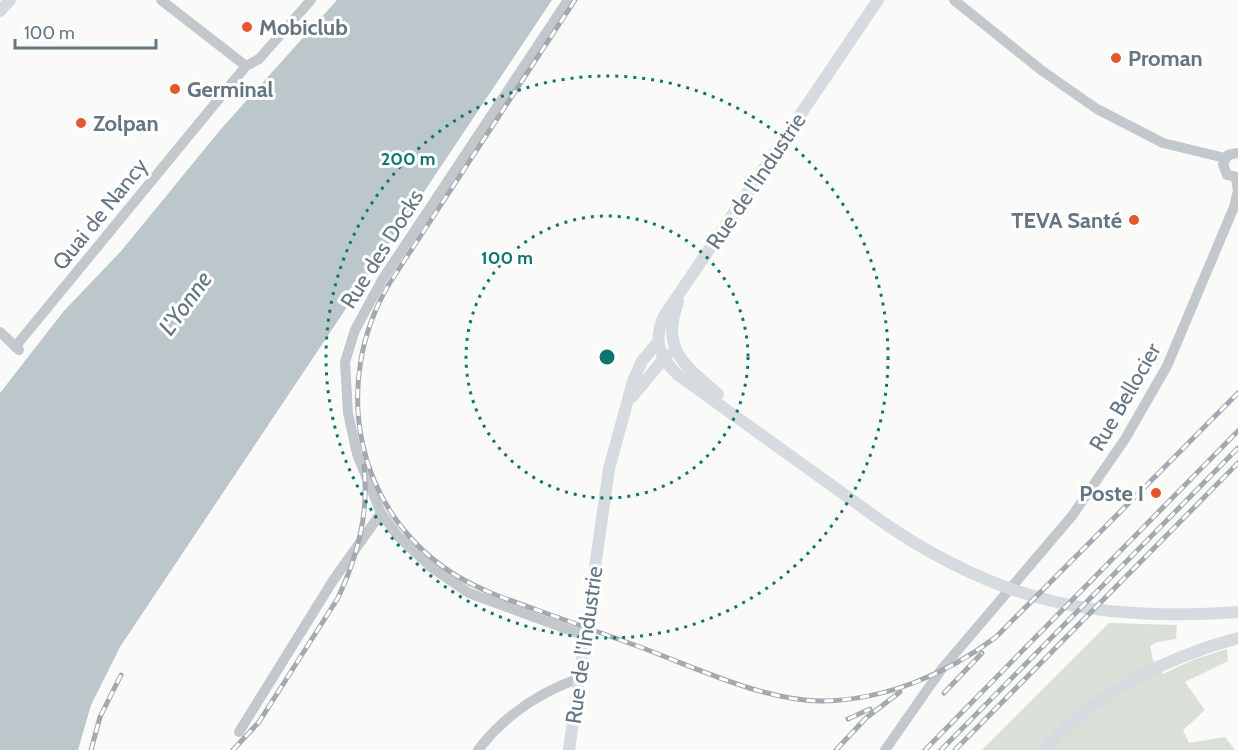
<svg xmlns="http://www.w3.org/2000/svg" width="1238" height="750" font-family="Cabin,sans-serif">
	<style>
		.green { fill: #dadfd7 }
		.water { fill: #bbc7cb }
		.lines { fill: none; stroke-linecap: round; stroke-linejoin: round }
		.minor { stroke: #c3c8cc; stroke-width: 10 }
		.major { stroke: #d6dbdf; stroke-width: 12 }
		.rail-casing { stroke: #a2aab0; stroke-width: 5 }
		.rail { stroke: #fff; stroke-width: 3; stroke-dasharray: 9; stroke-linecap: butt }
		.ring { fill: none; stroke: #0f766e; stroke-width: 3; stroke-dasharray: 3 6 }
		.poi-dot { fill: #e4572e; stroke: #fff; stroke-width: 2 }
		.labels { text-anchor: middle; dominant-baseline: central; stroke-width: 6; stroke-linejoin: round; paint-order: stroke }
		.poi-label { font-size: 22px; font-weight: bold; fill: #657683; stroke: #fff; text-anchor: start }
		.street-label { font-size: 22px; fill: #657683; stroke: #fff }
		.water-label { font-size: 24px; font-style: italic; fill: #60757c; stroke: #fff }
		.centre { fill: #0f766e; stroke: #fff; stroke-width: 3 }
		.ring-label { font-size: 18px; text-anchor: middle; font-weight: bold; fill: #0f766e; stroke: #fff; stroke-width: 6; stroke-linejoin: round; paint-order: stroke }
	</style>
	<rect width="100%" height="100%" fill="#fafaf8"/>
	<!-- green -->
	<polygon class="green" points="1109,623 1177,625 1176,639 1157,642 1150,646 1153,660 1163,674 1193,660 1227,649 1228,661 1185,682 1205,710 1183,730 1189,743 1225,737 1235,750 982,750"/>
	<!-- water -->
	<polygon class="water" points="337,0 552,0 120,647 91,705 78,750 0,750 0,393 63,312 122,250 221,129"/>
	<g class="lines">
		<!-- minor -->
		<g class="minor">
			<polyline points="161,0 246,66"/>
			<polyline points="568,0 382,280 355,330 345,362 348,413 357,454 381,513 398,536 431,567 469,593 586,636"/>
			<polyline points="954,0 1041,70 1097,109 1163,143 1225,158"/>
			<polyline points="1238,153 1228,155 1223,164 1227,175 1238,177"/>
			<polyline points="0,332 19,350"/>
			<polyline points="15,347 246,66 259,59 311,0"/>
			<polyline points="239,732 334,579 381,513"/>
			<path d="M478 750C504 716 540 692 580 678"/>
			<polyline points="885,750 941,670 1072,516 1125,439 1167,366 1234,207 1238,191 1236,178"/>
		</g>
		<!-- major -->
		<g class="major">
			<path d="M878 0 664 316C653 341 659 357 678 375L884 523C1001 603 1099 622 1238 612"/>
			<polyline points="0,11 10,0"/>
			<path d="M678 302C660 349 685 366 718 394"/>
			<polyline points="632,397 667,355"/>
			<polyline points="569,750 609,469 633,381 642,361 657,343"/>
			<path d="M1044 750C1093 694 1167 657 1238 638"/>
		</g>
		<!-- rail casing -->
		<g class="rail-casing">
			<g id="rail">
				<path d="M575 0 389 284C330 384 355 514 457 576 482 591 509 600 537 610 571 622 606 635 640 647 694 667 767 702 823 701 885 700 947 674 996 637L1238 393"/>
				<polyline points="944,693 982,653"/>
				<polyline points="848,719 870,709"/>
				<polyline points="91,750 100,717 121,675"/>
				<path d="M233 750 259 722 338 598C358 555 369 514 364 466"/>
				<polyline points="836,750 866,718 900,692"/>
				<polyline points="925,750 1238,431"/>
				<polyline points="941,750 1238,448"/>
				<polyline points="955,750 1238,463"/>
			</g>
		</g>
		<!-- rail -->
		<use href="#rail" class="rail"/>
	</g>
	<!-- distance rings -->
	<g class="ring">
		<circle cx="607" cy="357" r="141"/>
		<circle cx="607" cy="357" r="281"/>
	</g>
	<!-- markers -->
	<g class="poi-dot">
		<circle cx="247" cy="27" r="6"/>
		<circle cx="1116" cy="58" r="6"/>
		<circle cx="175" cy="89" r="6"/>
		<circle cx="81" cy="123" r="6"/>
		<circle cx="1134" cy="220" r="6"/>
		<circle cx="1156" cy="493" r="6"/>
	</g>
	<g class="labels">
		<!-- poi labels -->
		<g class="poi-label">
			<text x="259" y="27">Mobiclub</text>
			<text x="1128" y="58">Proman</text>
			<text x="187" y="89">Germinal</text>
			<text x="93" y="123">Zolpan</text>
			<text x="1122" y="220" text-anchor="end">TEVA Santé</text>
			<text x="1144" y="493" text-anchor="end">Poste I</text>
		</g>
		<!-- street labels -->
		<g class="street-label">
			<text transform="translate(756 181) rotate(-56)">Rue de l'Industrie</text>
			<text transform="translate(100 214) rotate(-51)">Quai de Nancy</text>
			<text transform="translate(382 249) rotate(-58)">Rue des Docks</text>
			<text transform="translate(1125 397) rotate(-60)">Rue Bellocier</text>
			<text transform="translate(584 645) rotate(-82)">Rue de l'Industrie</text>
		</g>
		<!-- water labels -->
		<g class="water-label">
			<text transform="translate(185 303) rotate(-54)">L'Yonne</text>
		</g>
	</g>
	<circle cx="607" cy="357" r="9" class="centre"/>
	<g class="ring-label">
		<text x="408" y="165">200 m</text>
		<text x="507" y="264">100 m</text>
	</g>
	<!-- scale -->
	<path d="M15 39v9h141v-9" fill="none" stroke="#657683" stroke-width="3"/>
	<text x="24" y="39" font-size="18" fill="#657683" stroke="#ffffff" stroke-width="4.5" paint-order="stroke">100 m</text>
</svg>
